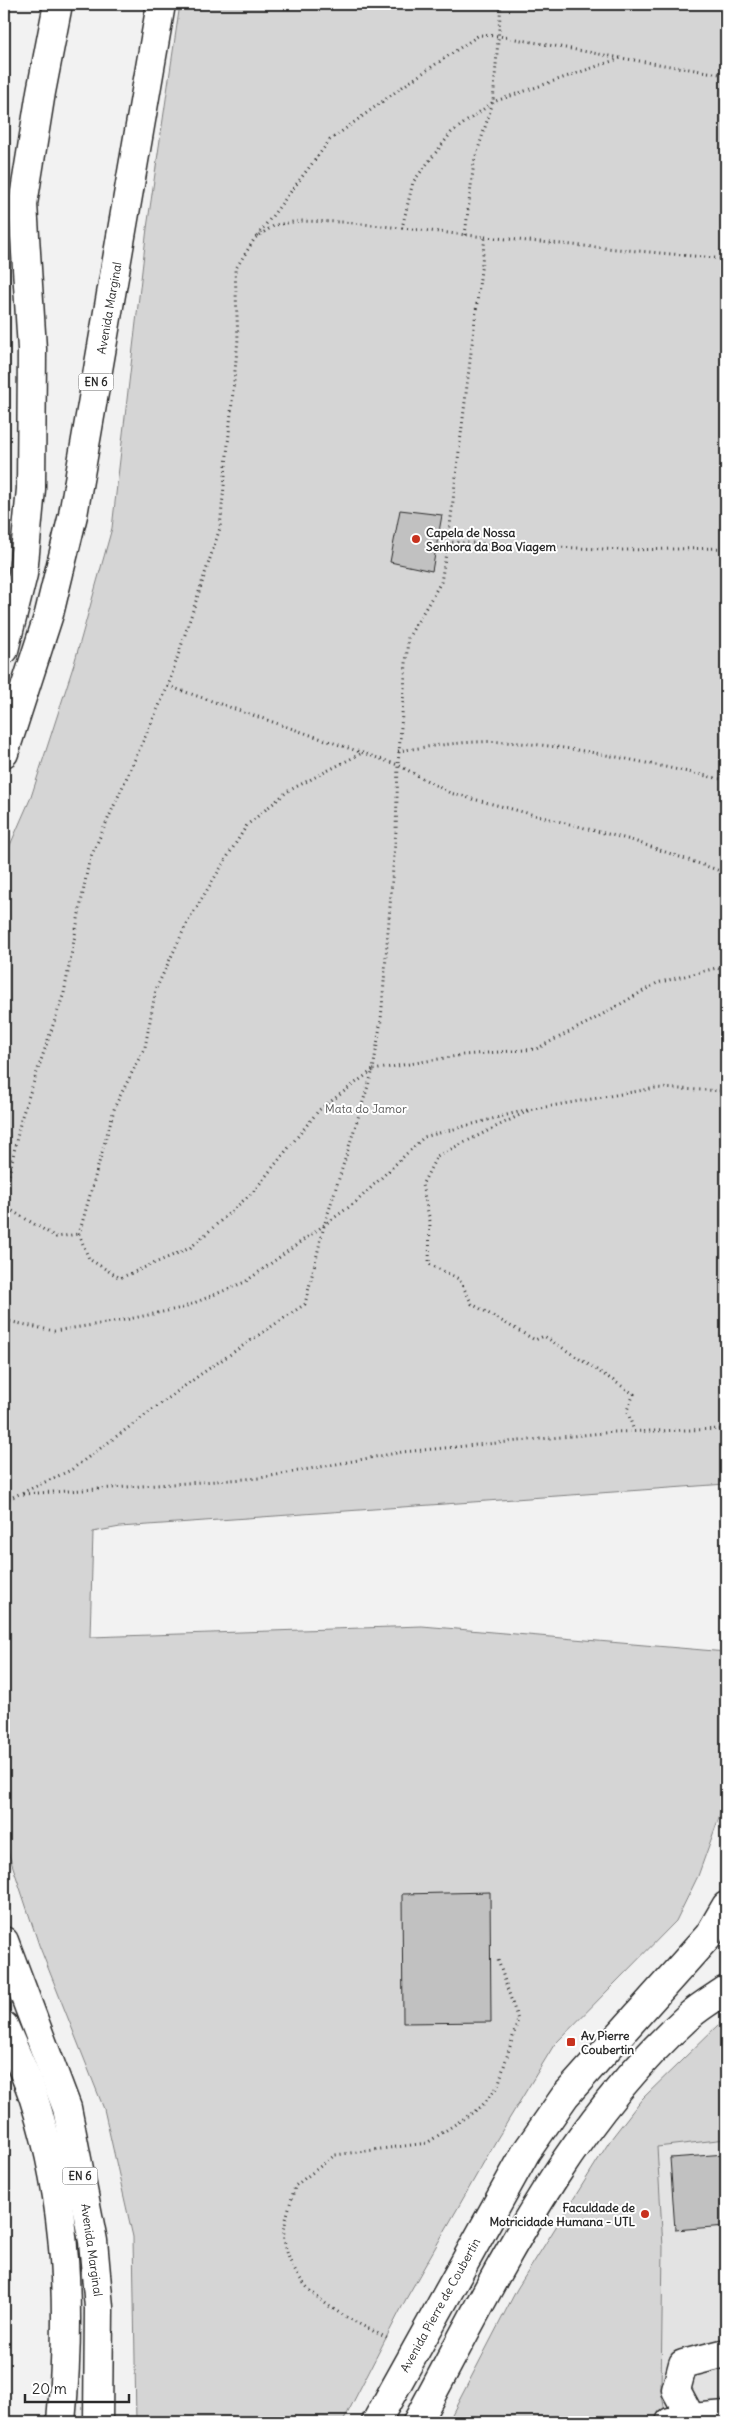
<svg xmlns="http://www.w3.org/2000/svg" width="730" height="2426" font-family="Delius,sans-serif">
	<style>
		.built { fill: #e3e3e3 }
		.green { fill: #d5d5d5; stroke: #808080 }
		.building { fill: #c1c1c1; stroke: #2b2b2b }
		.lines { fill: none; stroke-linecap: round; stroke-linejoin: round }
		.minor-casing { stroke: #2b2b2b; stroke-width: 31 }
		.major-casing { stroke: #2b2b2b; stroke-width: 31 }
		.path { stroke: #2b2b2b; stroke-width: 3; stroke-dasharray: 1 4; stroke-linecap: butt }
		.minor { stroke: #fff; stroke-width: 28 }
		.major { stroke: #fff; stroke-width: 28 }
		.poi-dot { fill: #c8321e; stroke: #fff; stroke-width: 2 }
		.labels { text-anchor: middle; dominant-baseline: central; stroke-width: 4; stroke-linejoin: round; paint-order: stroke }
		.shield { fill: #fff; stroke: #6b6b6b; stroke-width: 1 }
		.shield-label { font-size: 11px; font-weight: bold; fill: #2b2b2b }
		.street-label { font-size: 12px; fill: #2b2b2b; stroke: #fff }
		.poi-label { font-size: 12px; font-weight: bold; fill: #2b2b2b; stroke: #fff; text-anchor: start }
		.park-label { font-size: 12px; fill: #565656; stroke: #fff }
	</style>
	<rect width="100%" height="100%" fill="#f2f2f2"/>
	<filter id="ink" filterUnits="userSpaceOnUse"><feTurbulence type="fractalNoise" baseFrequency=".02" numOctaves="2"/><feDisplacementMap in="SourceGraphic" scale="10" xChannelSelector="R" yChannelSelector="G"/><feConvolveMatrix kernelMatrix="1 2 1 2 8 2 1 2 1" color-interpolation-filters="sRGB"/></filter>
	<g filter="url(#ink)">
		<!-- built -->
		<polygon class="built" points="726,2020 726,2422 449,2422 611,2139 642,2099 720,2023"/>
		<!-- green -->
		<g class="green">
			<polygon points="180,4 726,4 726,1484 120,1527 93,1532 90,1637 422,1626 726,1652 726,1805 722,1809 698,1876 676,1921 554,2045 497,2139 406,2299 343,2422 136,2422 133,2237 104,2109 39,1945 4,1840 4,859 31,797 74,664 112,528 147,228"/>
			<polygon points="726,2020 726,2139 657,2147 663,2247 661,2390 667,2422 448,2422 517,2289 611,2139 642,2099 720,2023"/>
		</g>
		<!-- building -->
		<g class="building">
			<polygon points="400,510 442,515 432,571 390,562"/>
			<polygon points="490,1892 491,2022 403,2023 402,1894"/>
			<polygon points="726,2154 726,2226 675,2230 670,2158"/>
		</g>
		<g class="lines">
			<!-- minor casing -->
			<g class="minor-casing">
				<g id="minor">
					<polyline points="691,2418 726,2415"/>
					<polyline points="376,2422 526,2152 565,2096 709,1935 726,1906"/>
					<path d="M417 2422C495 2278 565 2127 689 2016 700 2006 714 1998 726 1990"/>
					<polyline points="670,2422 691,2418 676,2390 683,2364 726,2353"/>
				</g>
			</g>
			<!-- major casing -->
			<g class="major-casing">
				<g id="major">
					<polyline points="4,650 23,574 31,489 32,349 23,204 41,92 58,4"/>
					<polyline points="4,753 49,614 73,515 161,4"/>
					<polyline points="4,1941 67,2108 93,2241 99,2307 98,2422"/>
					<path d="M4 2026C14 2050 26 2074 34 2099 68 2204 71 2314 61 2422"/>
				</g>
			</g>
			<!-- path -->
			<g class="path">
				<polyline points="402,228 485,237 448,542 623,550 726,548"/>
				<polyline points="465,235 474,162 493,102 621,58 726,75"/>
				<polyline points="257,236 330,140 405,85 479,35 499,36 621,58"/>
				<polyline points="485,237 726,259"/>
				<polyline points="448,542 441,582 408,638 398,765 450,793 631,840 726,873"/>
				<polyline points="168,686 398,765 396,830 381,1020 373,1070 319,1110 253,1192 190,1248 120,1278 89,1259 79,1234 115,1106 145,1047 156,989 188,921 247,825 288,791 362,753"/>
				<path d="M398 751C433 746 470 740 505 742 579 746 653 765 726 780"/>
				<polyline points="528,1111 437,1156 422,1185 430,1221 429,1264 459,1279 472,1304 535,1340 544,1336 634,1394 627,1410 634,1431"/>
				<polyline points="4,1199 21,1119 64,993 89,861 168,686 220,528 238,339 235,270 255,238 275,225 299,221 343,222 402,228 413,182 451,133 493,102 501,4"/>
				<polyline points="4,1206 56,1237 79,1234"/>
				<polyline points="4,1314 8,1321 54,1331 119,1321 182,1308 245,1282 356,1202 424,1137 522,1111 656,1088 726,1091"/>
				<polyline points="23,1494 260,1478 402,1452 614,1432 726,1429"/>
				<polyline points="4,1501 71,1470 201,1374 305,1304 324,1226 373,1070 463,1055 536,1049 591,1021 657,983 716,968 726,971"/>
				<path d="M387 2338C342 2315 293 2295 284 2239 282 2227 292 2199 295 2186L335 2155 427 2143 481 2107 498 2086 518 2020 498 1960"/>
			</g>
			<!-- minor -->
			<use href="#minor" class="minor"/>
			<!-- major -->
			<use href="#major" class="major"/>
		</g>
	</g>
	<!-- markers -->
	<g class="poi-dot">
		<circle cx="416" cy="539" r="5"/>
		<rect x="566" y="2037" width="10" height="10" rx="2.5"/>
		<circle cx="645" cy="2214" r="5"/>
	</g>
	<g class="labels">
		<!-- shield labels -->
		<g class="shield">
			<rect x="78.5" y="373.5" width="35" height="17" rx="4"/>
			<rect x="62.5" y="2167.5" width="35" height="17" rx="4"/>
		</g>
		<g class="shield-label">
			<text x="96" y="382">EN 6</text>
			<text x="80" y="2176">EN 6</text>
		</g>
		<!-- street labels -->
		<g class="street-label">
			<text transform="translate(109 308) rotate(-80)">Avenida Marginal</text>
			<text transform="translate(92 2250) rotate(82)">Avenida Marginal</text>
			<text transform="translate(440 2305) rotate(-61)">Avenida Pierre de Coubertin</text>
		</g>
		<!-- poi labels -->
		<g class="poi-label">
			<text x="426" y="532">Capela de Nossa<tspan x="426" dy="14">Senhora da Boa Viagem</tspan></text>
			<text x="581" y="2035">Av Pierre<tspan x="581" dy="14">Coubertin</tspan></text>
			<text x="635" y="2207" text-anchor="end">Faculdade de<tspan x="635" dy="14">Motricidade Humana - UTL</tspan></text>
		</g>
		<!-- park labels -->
		<g class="park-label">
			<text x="366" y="1108">Mata do Jamor</text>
		</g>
	</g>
	<!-- margin -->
	<rect width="730" height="2426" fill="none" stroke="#fff" stroke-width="20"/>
	<rect x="10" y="10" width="710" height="2406" fill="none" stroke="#2b2b2b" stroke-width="2" filter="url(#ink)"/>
	<!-- scale -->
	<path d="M25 2394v8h104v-8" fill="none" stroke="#2b2b2b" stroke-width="2.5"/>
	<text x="32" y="2394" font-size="15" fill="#2b2b2b" stroke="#ffffff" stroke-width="4" paint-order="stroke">20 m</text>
</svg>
